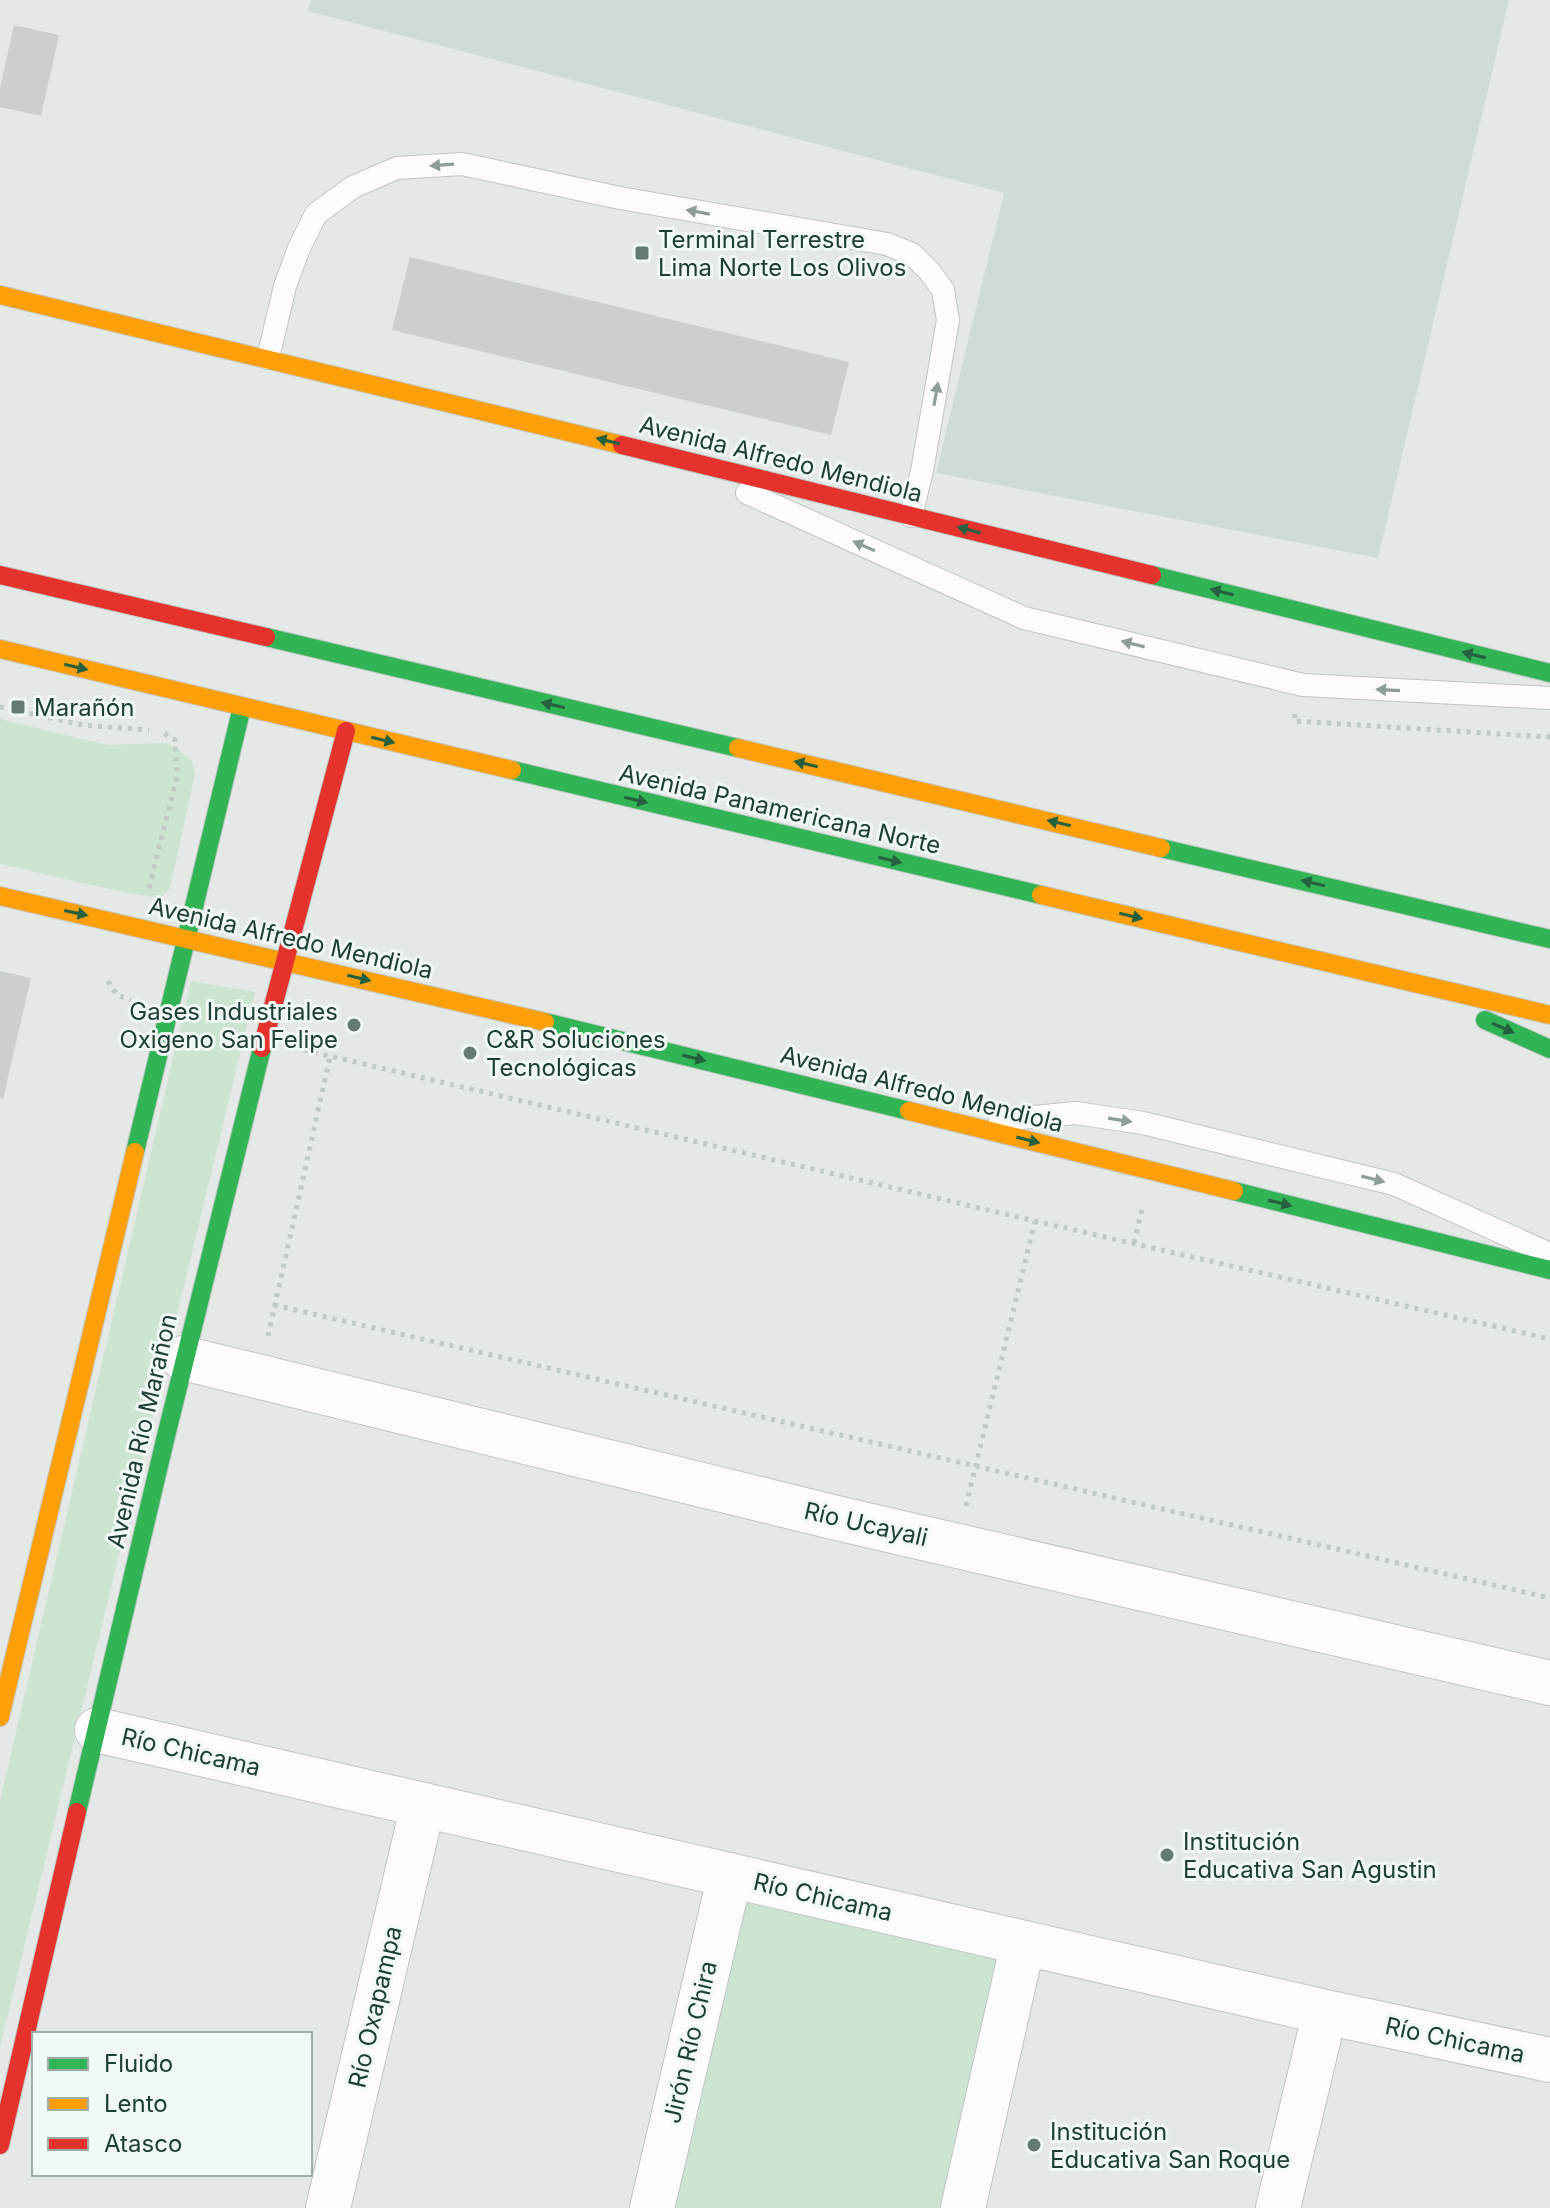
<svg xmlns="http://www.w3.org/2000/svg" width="1550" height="2208" font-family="Inter,sans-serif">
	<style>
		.built { fill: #d1dbd6 }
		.green { fill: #cce4d1 }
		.building { fill: #cbd0ce }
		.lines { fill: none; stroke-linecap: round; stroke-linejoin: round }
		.lane-casing { stroke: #c1c6c3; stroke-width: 24 }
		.street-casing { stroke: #c1c6c3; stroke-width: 46 }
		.fast-casing { stroke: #bfc7c3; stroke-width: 20 }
		.slow-casing { stroke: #bfc7c3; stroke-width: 20 }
		.jam-casing { stroke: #bfc7c3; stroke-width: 20 }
		.path { stroke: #c0cac5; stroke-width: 5; stroke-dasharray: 4 6; stroke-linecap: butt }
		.lane { stroke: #fbfcfb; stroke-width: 22 }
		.street { stroke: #fbfcfb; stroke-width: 44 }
		.fast { stroke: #30b455; stroke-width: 18 }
		.slow { stroke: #ff9f0a; stroke-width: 18 }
		.jam { stroke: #e5322d; stroke-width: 18 }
		.oneway { fill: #8e9d98 }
		.oneway2 { fill: #25613e }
		.poi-dot { fill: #657a72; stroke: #f1f9f4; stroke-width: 3 }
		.labels { text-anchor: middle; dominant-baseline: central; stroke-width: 6; stroke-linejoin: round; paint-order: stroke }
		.poi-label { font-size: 24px; fill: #203e34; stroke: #f1f9f4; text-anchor: start }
		.street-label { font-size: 24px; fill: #203e34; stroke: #f1f9f4 }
	</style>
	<rect width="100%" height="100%" fill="#e4e9e6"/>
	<!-- built -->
	<polygon class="built" points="311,0 1509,0 1378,558 936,473 1004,193 308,11"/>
	<!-- green -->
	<g class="green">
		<polygon points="0,719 108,745 165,743 175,746 192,761 195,774 170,888 161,898 127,893 0,864"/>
		<polygon points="191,981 255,992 0,2047 0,1801"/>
		<polygon points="746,1895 1003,1953 944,2208 675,2208"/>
	</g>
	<!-- building -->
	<g class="building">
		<polygon points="14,25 59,35 41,116 0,107 0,88"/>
		<polygon points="410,257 849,362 831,435 392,330"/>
		<polygon points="0,971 31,978 3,1099 0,1098"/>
	</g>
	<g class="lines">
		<!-- lane casing -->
		<g class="lane-casing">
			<g id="lane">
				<polyline points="268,358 285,286 299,248 316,214 353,187 397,168 462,164 620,198 887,244 912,254 930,272 943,290 948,320 922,471 911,516"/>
				<polyline points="747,493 1024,618 1303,685 1550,698"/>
				<polyline points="1000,1120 1076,1113 1143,1123 1394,1184 1543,1251"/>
			</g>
		</g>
		<!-- street casing -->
		<g class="street-casing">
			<g id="street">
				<polyline points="183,1358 841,1519 1550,1683"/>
				<polyline points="97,1730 1325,2012 1550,2060"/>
				<polyline points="328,2208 423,1805"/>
				<polyline points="652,2208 730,1875"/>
				<polyline points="963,2208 1023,1943"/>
				<polyline points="1278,2208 1325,2012"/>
			</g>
		</g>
		<!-- fast casing -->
		<g class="fast-casing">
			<g id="fast">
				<polyline points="1152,575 1550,673"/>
				<polyline points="266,637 738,748"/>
				<polyline points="512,770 1041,895"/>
				<polyline points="1161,848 1550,939"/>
				<polyline points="1485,1020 1550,1049"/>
				<polyline points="545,1022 909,1111"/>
				<polyline points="135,1152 242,707"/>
				<polyline points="1234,1191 1550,1270"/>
				<polyline points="77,1812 166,1436 262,1048"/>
			</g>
		</g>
		<!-- slow casing -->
		<g class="slow-casing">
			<g id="slow">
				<polyline points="0,295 622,445"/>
				<polyline points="0,649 512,770"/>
				<polyline points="738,748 1161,848"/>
				<polyline points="1041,895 1550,1015"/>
				<polyline points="0,896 545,1022"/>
				<polyline points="909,1111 1234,1191"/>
				<polyline points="0,1717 135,1152"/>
			</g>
		</g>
		<!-- jam casing -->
		<g class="jam-casing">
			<g id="jam">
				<polyline points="622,445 1152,575"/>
				<polyline points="0,575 266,637"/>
				<polyline points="262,1048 346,731"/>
				<polyline points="0,2145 77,1812"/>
			</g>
		</g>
		<!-- path -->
		<g class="path">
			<polyline points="0,707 83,725 149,730"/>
			<polyline points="1295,714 1294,721 1550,737"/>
			<polyline points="149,888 177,776 175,740 162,732"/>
			<polyline points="108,981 117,995 131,1000"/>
			<polyline points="304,1050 1035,1221 1550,1339"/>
			<polyline points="1134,1243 1142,1209"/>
			<polyline points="274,1305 1550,1598"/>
			<polyline points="268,1336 330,1057"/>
			<polyline points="966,1506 1035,1221"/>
		</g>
		<!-- lane -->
		<use href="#lane" class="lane"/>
		<!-- street -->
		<use href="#street" class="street"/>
		<!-- fast -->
		<use href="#fast" class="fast"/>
		<!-- slow -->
		<use href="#slow" class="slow"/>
		<!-- jam -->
		<use href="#jam" class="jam"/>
	</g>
	<!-- one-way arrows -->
	<defs><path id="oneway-solid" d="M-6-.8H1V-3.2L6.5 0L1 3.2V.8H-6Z" transform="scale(2)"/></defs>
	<g class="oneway">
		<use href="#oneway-solid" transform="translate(442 165) rotate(176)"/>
		<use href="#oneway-solid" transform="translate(698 212) rotate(-170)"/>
		<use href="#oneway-solid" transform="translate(936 394) rotate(-80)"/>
		<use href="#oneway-solid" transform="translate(864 546) rotate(-156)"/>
		<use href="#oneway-solid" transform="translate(1133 644) rotate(-166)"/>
		<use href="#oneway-solid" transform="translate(1388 690) rotate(-177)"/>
		<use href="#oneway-solid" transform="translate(1120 1120) rotate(9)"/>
		<use href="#oneway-solid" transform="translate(1373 1179) rotate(14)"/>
	</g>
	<g class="oneway2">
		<use href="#oneway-solid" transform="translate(608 441) rotate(-166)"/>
		<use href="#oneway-solid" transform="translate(969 530) rotate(-166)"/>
		<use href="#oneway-solid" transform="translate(1222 592) rotate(-166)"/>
		<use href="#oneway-solid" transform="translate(1474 655) rotate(-166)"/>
		<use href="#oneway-solid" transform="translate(76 667) rotate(13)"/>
		<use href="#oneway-solid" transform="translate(553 705) rotate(-167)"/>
		<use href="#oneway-solid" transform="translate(383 740) rotate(13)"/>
		<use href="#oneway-solid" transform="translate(806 764) rotate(-167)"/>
		<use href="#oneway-solid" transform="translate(636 800) rotate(13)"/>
		<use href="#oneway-solid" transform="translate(1059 823) rotate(-167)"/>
		<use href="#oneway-solid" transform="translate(890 860) rotate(13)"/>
		<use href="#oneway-solid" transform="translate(1313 883) rotate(-167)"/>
		<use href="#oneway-solid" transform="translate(76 913) rotate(12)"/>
		<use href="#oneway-solid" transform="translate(1131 916) rotate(13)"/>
		<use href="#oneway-solid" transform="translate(359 978) rotate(13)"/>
		<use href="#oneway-solid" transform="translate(1503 1028) rotate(24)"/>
		<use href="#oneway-solid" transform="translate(694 1058) rotate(14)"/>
		<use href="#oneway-solid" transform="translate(1028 1140) rotate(14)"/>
		<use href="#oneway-solid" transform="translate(1280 1203) rotate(14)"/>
	</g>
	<!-- markers -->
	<g class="poi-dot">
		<rect x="634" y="245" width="16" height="16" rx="4"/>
		<rect x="10" y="699" width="16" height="16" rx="4"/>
		<circle cx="354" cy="1025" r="8"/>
		<circle cx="470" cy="1053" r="8"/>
		<circle cx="1167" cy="1855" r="8"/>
		<circle cx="1034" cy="2145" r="8"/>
	</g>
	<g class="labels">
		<!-- poi labels -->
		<g class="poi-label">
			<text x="658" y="239">Terminal Terrestre<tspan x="658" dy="28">Lima Norte Los Olivos</tspan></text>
			<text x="34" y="707">Marañón</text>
			<text x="338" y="1011" text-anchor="end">Gases Industriales<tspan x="338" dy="28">Oxigeno San Felipe</tspan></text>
			<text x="486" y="1039">C&amp;R Soluciones<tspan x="486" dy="28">Tecnológicas</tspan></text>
			<text x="1183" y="1841">Institución<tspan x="1183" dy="28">Educativa San Agustin</tspan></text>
			<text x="1050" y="2131">Institución<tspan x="1050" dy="28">Educativa San Roque</tspan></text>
		</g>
		<!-- street labels -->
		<g class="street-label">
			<text transform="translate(781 459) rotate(14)">Avenida Alfredo Mendiola</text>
			<text transform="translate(780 809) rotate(13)">Avenida Panamericana Norte</text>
			<text transform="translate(291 938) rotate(13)">Avenida Alfredo Mendiola</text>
			<text transform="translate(922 1089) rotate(14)">Avenida Alfredo Mendiola</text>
			<text transform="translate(142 1431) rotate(-77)">Avenida Río Marañon</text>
			<text transform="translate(866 1524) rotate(13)">Río Ucayali</text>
			<text transform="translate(191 1752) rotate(13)">Río Chicama</text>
			<text transform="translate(823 1897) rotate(13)">Río Chicama</text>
			<text transform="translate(375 2007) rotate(-77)">Río Oxapampa</text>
			<text transform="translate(1455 2040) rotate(12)">Río Chicama</text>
			<text transform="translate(690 2042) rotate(-77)">Jirón Río Chira</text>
		</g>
	</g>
	<!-- legend -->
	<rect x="32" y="2032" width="280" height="144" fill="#f1f9f4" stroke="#9daea7" stroke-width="2"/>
	<rect x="48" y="2058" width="40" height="12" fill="#30b455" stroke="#9daea7" stroke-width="2"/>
	<text x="104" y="2072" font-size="24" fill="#203e34">Fluido</text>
	<rect x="48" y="2098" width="40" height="12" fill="#ff9f0a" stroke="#9daea7" stroke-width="2"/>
	<text x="104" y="2112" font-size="24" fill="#203e34">Lento</text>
	<rect x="48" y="2138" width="40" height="12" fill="#e5322d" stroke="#9daea7" stroke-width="2"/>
	<text x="104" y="2152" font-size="24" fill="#203e34">Atasco</text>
</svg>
